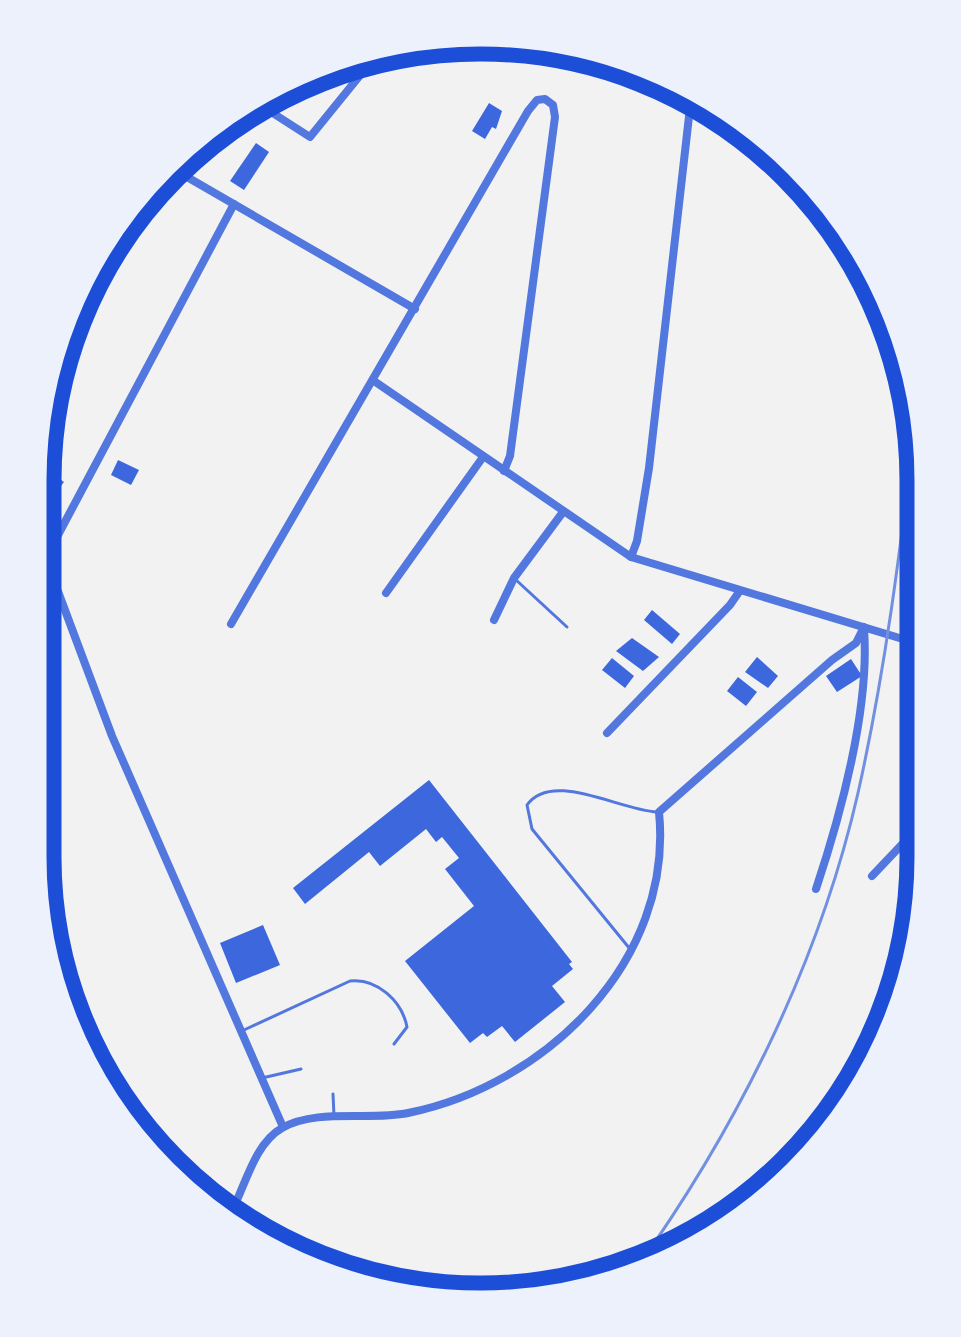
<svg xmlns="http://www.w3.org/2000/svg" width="961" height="1337" font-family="Commissioner,sans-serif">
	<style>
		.building { fill: #3d67dc }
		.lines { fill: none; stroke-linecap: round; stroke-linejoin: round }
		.service { stroke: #5277de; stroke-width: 3 }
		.minor { stroke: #5277de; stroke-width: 8 }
		.rail { stroke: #7290e2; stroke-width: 3 }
		.rim { fill: none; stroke: #1d4ed8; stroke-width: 15 }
	</style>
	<rect width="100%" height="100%" fill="#f2f2f2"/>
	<!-- building -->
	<g class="building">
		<polygon points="489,103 502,111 496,129 492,127 485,139 472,131"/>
		<polygon points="256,143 269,152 244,190 230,181"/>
		<polygon points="118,460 139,470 131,485 111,475"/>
		<polygon points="53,474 64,482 47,505 43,502 43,488"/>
		<polygon points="652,610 680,634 672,644 644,620"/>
		<polygon points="632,638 659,657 643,671 616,651"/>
		<polygon points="757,657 778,676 768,688 745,672"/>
		<polygon points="612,658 634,676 625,688 602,670"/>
		<polygon points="851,659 862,676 837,692 826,676"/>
		<polygon points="738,677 757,692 746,706 727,691"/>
		<polygon points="429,780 572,962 569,964 573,969 552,986 565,1002 515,1042 502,1026 487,1037 483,1033 470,1043 405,961 474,906 445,869 459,858 442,837 436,842 426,829 380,866 369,852 305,904 293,888"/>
		<polygon points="263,925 280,965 236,983 220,943"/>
	</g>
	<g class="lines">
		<!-- service -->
		<g class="service">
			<polyline points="515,579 567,627"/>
			<path d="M630 949 532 829 527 805C552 770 619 810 657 812"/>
			<path d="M244 1030 350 981C377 978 402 1001 407 1027L394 1044"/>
			<polyline points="262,1078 301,1069"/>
			<polyline points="333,1094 334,1116"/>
		</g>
		<!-- minor -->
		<g class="minor">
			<polyline points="257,103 310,137 370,63"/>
			<polyline points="168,166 415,309"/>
			<polyline points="374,381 631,557 926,646"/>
			<polyline points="44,547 58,535 234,204"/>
			<polyline points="44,554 112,736 283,1127"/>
			<polyline points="631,557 637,541 649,468 692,90"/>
			<polyline points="386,593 483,457"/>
			<polyline points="494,620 514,578 563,512"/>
			<polyline points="231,624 528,111 537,100 545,99 553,105 555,117 510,456 504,471"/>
			<polyline points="607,733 730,605 739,592"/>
			<polyline points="872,876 927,818"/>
			<path d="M816 889C841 814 870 707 864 629"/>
			<path d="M227 1220C244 1193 252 1145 282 1128 317 1108 369 1121 408 1113 546 1085 674 961 659 812L832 660 856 643 864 627"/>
		</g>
		<!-- rail -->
		<path class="rail" d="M634 1272C736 1130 819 964 858 793 887 664 902 534 918 403"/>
	</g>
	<!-- crop -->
	<path d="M0 0H961V1337H0ZM480 54H481A426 426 0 0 1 907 480V857A426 426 0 0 1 481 1283H480A426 426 0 0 1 54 857V480A426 426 0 0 1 480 54Z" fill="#edf1fc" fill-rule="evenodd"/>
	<path class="rim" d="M480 54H481A426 426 0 0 1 907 480V857A426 426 0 0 1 481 1283H480A426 426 0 0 1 54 857V480A426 426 0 0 1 480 54Z"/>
</svg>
